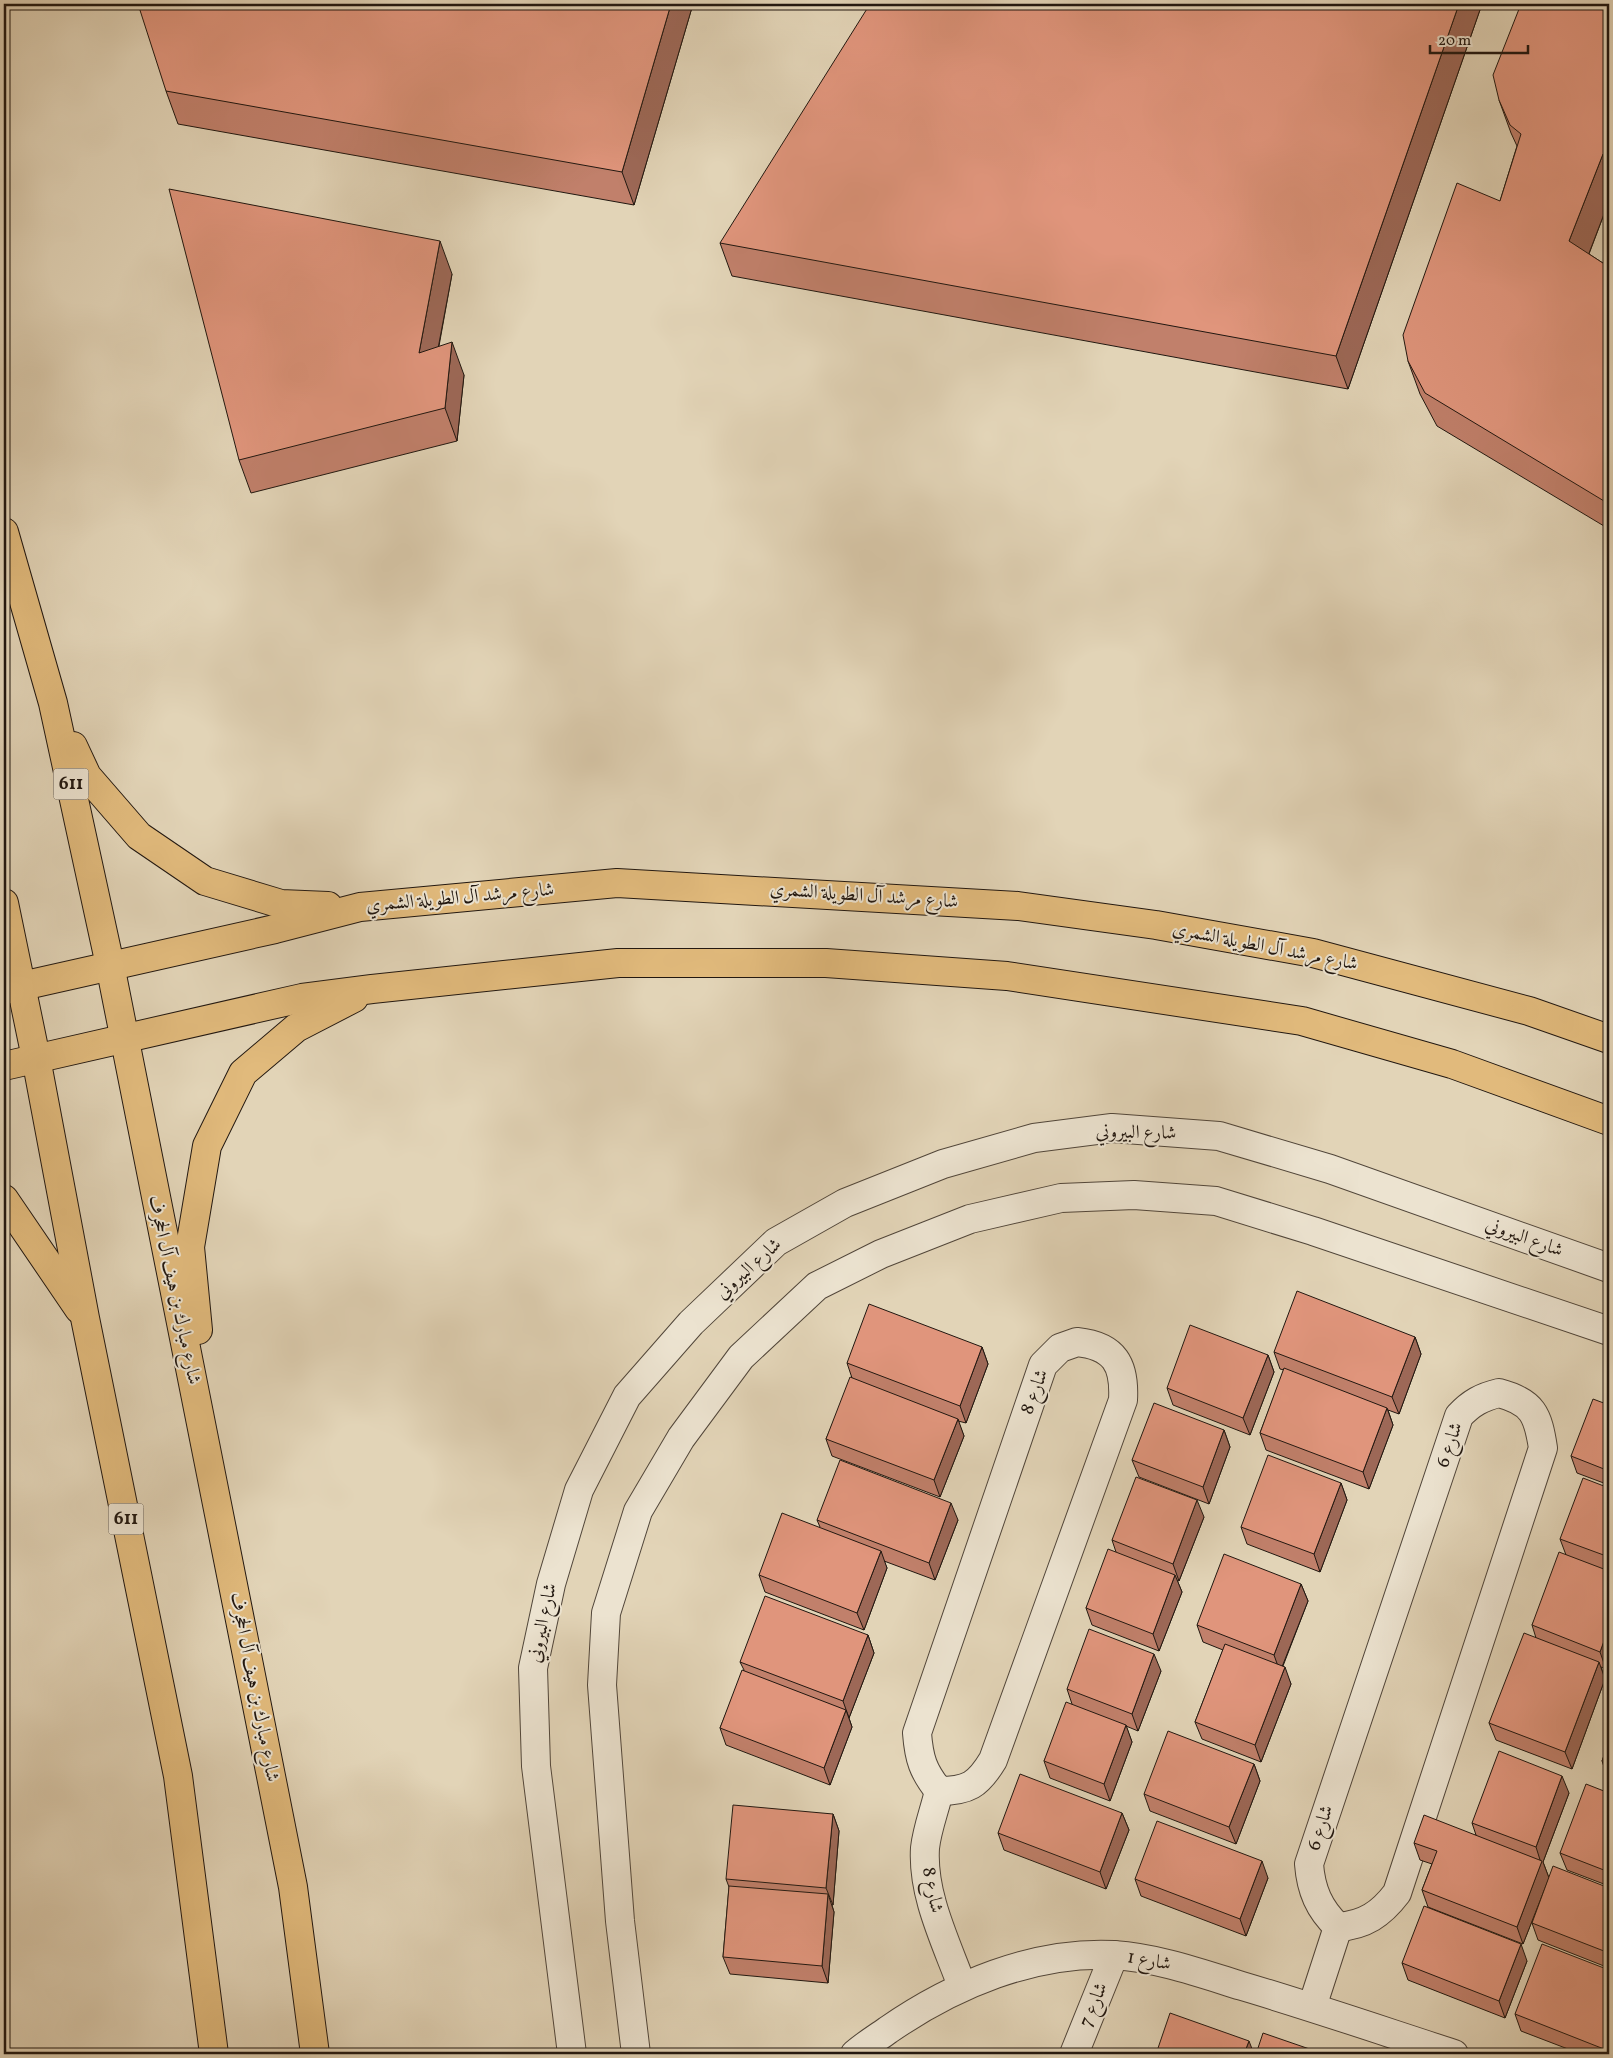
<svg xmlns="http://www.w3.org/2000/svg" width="1613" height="2058" font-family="Vollkorn,Amiri,serif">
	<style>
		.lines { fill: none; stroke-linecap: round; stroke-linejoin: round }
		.minor-casing { stroke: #51463a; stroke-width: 30 }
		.major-casing { stroke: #211710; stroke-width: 30 }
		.minor { stroke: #ece3d0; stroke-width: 28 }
		.major { stroke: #e1ba7c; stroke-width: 28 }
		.wall { fill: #c1806b; stroke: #211710 }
		.shaded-wall { fill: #9d6857; stroke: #211710 }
		.building { fill: #e0957c; stroke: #211710 }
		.labels { text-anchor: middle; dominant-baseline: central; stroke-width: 4; stroke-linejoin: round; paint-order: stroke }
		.shield { fill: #ece3d0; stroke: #5e544a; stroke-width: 1 }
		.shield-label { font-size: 18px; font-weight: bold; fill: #211710 }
		.street-label { font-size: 19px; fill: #211710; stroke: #ece3d0 }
	</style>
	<rect width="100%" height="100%" fill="#e2d4b7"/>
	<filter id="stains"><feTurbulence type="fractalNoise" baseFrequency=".004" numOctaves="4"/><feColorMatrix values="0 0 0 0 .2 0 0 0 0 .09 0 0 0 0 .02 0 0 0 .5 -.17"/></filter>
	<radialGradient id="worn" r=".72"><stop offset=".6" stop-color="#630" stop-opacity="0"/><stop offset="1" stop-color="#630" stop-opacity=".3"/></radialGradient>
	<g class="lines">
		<!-- minor casing -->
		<g class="minor-casing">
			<g id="minor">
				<path d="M1077 1342C1115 1346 1125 1365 1123 1400L993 1760C978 1785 968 1791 939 1791 923 1771 919 1759 917 1733L1043 1365 1060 1348Z"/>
				<path d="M1499 1393C1533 1402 1538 1415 1543 1448L1397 1893C1381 1914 1365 1925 1338 1927 1319 1909 1311 1890 1309 1864L1459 1416C1471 1403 1482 1397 1499 1393Z"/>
				<path d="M939 1791C935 1809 927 1829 925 1848 922 1895 946 1942 962 1986"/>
				<polyline points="1312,2007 1338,1927"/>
				<polyline points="572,2054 536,1766 533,1668 551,1584 579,1490 627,1396 691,1323 776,1242 845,1203 943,1164 1034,1138 1112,1128 1219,1136 1330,1169 1609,1268"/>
				<polyline points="636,2054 620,1921 602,1685 606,1613 638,1511 681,1438 741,1357 817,1286 881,1254 970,1219 1061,1198 1134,1195 1216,1201 1313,1231 1609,1331"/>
				<path d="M855 2054C865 2045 877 2038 888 2030 953 1985 1033 1951 1114 1955 1158 1958 1200 1973 1242 1986 1313 2007 1383 2031 1454 2054"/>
				<polyline points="1074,2054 1114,1955"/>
			</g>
		</g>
		<!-- major casing -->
		<g class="major-casing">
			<g id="major">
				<polyline points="4,532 53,703 110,965 293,1887 315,2054"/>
				<polyline points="73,746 87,776 139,836 205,881 281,904 328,906"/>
				<polyline points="4,903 36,1058 85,1318 178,1776 214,2054"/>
				<polyline points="4,990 275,929 360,907 617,883 1018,906 1156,925 1313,953 1529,1011 1609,1039"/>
				<polyline points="4,1066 302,998 372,989 618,963 826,963 1007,976 1302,1021 1452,1064 1609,1121"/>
				<polyline points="4,1199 79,1309"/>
				<polyline points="198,1330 190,1247 207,1146 243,1073 296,1028 354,998"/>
			</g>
		</g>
		<!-- minor -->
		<use href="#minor" class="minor"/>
		<!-- major -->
		<use href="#major" class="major"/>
	</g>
	<!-- wall -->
	<g class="wall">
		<polygon points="693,4 634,205 178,124 166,91"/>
		<polygon points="1482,4 1348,389 732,276 720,243"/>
		<polygon points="1609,4 1609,201 1589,254 1609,267 1609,529 1437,426 1420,394 1408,361 1500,201 1517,146 1511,133 1499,100"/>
		<polygon points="452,274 439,346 464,375 457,441 251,493 239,460"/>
		<polygon points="1415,1337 1421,1354 1399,1414 1388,1410 1393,1425 1369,1489 1266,1450 1260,1433 1284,1370 1280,1369 1274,1352"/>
		<polygon points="982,1347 988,1364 966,1423 958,1421 964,1436 940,1497 832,1456 826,1439 852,1378 847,1363"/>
		<polygon points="1268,1355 1274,1372 1250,1435 1173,1405 1167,1388"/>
		<polygon points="1609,1405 1609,1485 1577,1473 1571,1456"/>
		<polygon points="1224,1430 1230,1447 1209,1504 1139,1477 1132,1460"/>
		<polygon points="1341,1483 1347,1500 1320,1572 1247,1544 1241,1527"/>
		<polygon points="1609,1488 1609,1660 1606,1669 1601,1667 1605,1679 1572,1769 1496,1740 1489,1723 1536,1638 1532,1625 1566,1555 1560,1539"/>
		<polygon points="1204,1517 1179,1581 1177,1580 1182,1592 1159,1651 1092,1625 1086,1608 1116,1552 1112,1540"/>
		<polygon points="817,1520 958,1520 935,1580 884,1561 887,1568 864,1630 765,1592 759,1575 820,1527"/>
		<polygon points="1301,1584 1308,1601 1283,1666 1291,1684 1261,1762 1202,1739 1195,1722 1223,1650 1203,1642 1197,1625"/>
		<polygon points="868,1635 874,1653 849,1718 852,1727 830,1785 726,1745 720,1728 744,1670 740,1662"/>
		<polygon points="1161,1671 1138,1731 1126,1726 1132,1742 1110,1801 1050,1778 1044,1761 1072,1704 1067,1689"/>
		<polygon points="1609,1742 1609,1779 1608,1779 1602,1761"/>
		<polygon points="1254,1764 1260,1781 1236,1844 1150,1811 1144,1794"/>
		<polygon points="1569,1793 1543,1862 1549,1878 1523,1944 1428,1907 1422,1890 1432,1864 1420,1860 1414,1843 1476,1835 1472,1823"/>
		<polygon points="1609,1793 1609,1886 1567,1870 1560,1853"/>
		<polygon points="1122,1813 1129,1830 1106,1889 1004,1850 998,1833"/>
		<polygon points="833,1814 839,1831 833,1905 832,1905 834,1912 828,1983 730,1974 723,1957 729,1887 726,1879"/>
		<polygon points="1268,1878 1246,1936 1141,1896 1135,1879"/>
		<polygon points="1609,1888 1609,1968 1538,1940 1532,1923"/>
		<polygon points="1527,1961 1505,2018 1408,1980 1402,1963"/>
		<polygon points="1609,1970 1609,2054 1581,2054 1521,2031 1515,2014"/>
	</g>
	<!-- shaded-wall -->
	<g class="shaded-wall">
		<polygon points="671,4 693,4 634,205 622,172"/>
		<polygon points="1459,4 1482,4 1348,389 1336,356"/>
		<polygon points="1603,154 1609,172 1609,201 1581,274 1569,241"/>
		<polygon points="440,241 452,274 431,386 419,353"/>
		<polygon points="452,342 464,375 457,441 445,408"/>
		<polygon points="1415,1337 1421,1354 1399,1414 1392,1397"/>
		<polygon points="982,1347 988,1364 966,1423 960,1406"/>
		<polygon points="1268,1355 1274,1372 1250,1435 1243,1418"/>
		<polygon points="1387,1408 1393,1425 1369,1489 1363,1472"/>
		<polygon points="958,1419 964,1436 940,1497 934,1480"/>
		<polygon points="1224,1430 1230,1447 1209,1504 1203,1487"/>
		<polygon points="1341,1483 1347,1500 1320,1572 1314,1554"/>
		<polygon points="1197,1500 1204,1517 1179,1581 1173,1564"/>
		<polygon points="951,1503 958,1520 935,1580 929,1563"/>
		<polygon points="881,1551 887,1568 864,1630 857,1613"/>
		<polygon points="1175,1575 1182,1592 1159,1651 1153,1634"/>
		<polygon points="1301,1584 1308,1601 1280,1672 1274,1655"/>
		<polygon points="1609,1627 1609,1660 1606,1669 1600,1652"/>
		<polygon points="868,1635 874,1653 849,1718 843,1701"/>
		<polygon points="1154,1654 1161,1671 1138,1731 1132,1714"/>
		<polygon points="1599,1662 1605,1679 1572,1769 1565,1752"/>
		<polygon points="1285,1667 1291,1684 1261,1762 1255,1745"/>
		<polygon points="846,1710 852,1727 830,1785 824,1768"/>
		<polygon points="1126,1725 1132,1742 1110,1801 1104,1784"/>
		<polygon points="1254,1764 1260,1781 1236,1844 1229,1827"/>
		<polygon points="1562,1776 1569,1793 1543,1862 1549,1878 1523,1944 1517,1927 1541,1863 1536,1847"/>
		<polygon points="1122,1813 1129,1830 1106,1889 1100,1872"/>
		<polygon points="833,1814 839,1831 833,1905 826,1888"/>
		<polygon points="1262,1861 1268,1878 1246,1936 1240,1919"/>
		<polygon points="828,1894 834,1912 828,1983 822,1966"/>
		<polygon points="1521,1944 1527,1961 1505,2018 1499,2001"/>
		<polygon points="1249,2041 1254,2054 1244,2054"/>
	</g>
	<!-- building -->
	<g class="building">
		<polygon points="138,4 671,4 622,172 166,91"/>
		<polygon points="870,4 1459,4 1336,356 720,243"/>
		<polygon points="1521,4 1609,4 1609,155 1603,154 1569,241 1609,267 1609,504 1425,393 1408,361 1403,335 1457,183 1500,201 1521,134 1510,125 1499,100 1493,75"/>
		<polygon points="169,189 440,241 419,353 452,342 445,408 239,460"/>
		<polygon points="1297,1291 1415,1337 1392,1397 1274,1352"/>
		<polygon points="869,1304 982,1347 960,1406 847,1363"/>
		<polygon points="1190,1325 1268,1355 1243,1418 1167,1388"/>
		<polygon points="1284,1368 1387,1408 1363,1472 1260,1433"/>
		<polygon points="850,1377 958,1419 934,1480 826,1439"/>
		<polygon points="1593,1399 1609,1405 1609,1471 1571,1456"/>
		<polygon points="1154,1403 1224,1430 1203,1487 1132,1460"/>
		<polygon points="1268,1455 1341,1483 1314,1554 1241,1527"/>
		<polygon points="840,1460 951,1503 929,1563 817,1520"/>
		<polygon points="1136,1477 1197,1500 1173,1564 1112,1540"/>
		<polygon points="1583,1478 1609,1488 1609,1557 1560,1539"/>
		<polygon points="782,1513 881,1551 857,1613 759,1575"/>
		<polygon points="1108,1549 1175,1575 1153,1634 1086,1608"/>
		<polygon points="1559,1552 1609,1571 1609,1627 1600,1652 1532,1625"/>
		<polygon points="1224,1554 1301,1584 1274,1655 1197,1625"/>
		<polygon points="765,1596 868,1635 843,1701 740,1662"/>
		<polygon points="1089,1629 1154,1654 1132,1714 1067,1689"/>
		<polygon points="1524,1633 1599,1662 1565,1752 1489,1723"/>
		<polygon points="1225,1644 1285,1667 1255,1745 1195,1722"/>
		<polygon points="742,1670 846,1710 824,1768 720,1728"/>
		<polygon points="1066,1702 1126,1725 1104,1784 1044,1761"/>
		<polygon points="1168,1731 1254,1764 1229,1827 1144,1794"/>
		<polygon points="1609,1742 1609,1764 1602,1761"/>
		<polygon points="1499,1751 1562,1776 1536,1847 1472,1823"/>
		<polygon points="1020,1774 1122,1813 1100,1872 998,1833"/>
		<polygon points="1586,1784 1609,1793 1609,1872 1560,1853"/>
		<polygon points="733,1805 833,1814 826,1888 726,1879"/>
		<polygon points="1424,1815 1542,1861 1517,1927 1422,1890 1437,1851 1414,1843"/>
		<polygon points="1157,1821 1262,1861 1240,1919 1135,1879"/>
		<polygon points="1553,1866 1609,1888 1609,1953 1532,1923"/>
		<polygon points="729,1886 828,1894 822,1966 723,1957"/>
		<polygon points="1424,1906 1521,1944 1499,2001 1402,1963"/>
		<polygon points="1542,1944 1609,1970 1609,2051 1515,2014"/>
		<polygon points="1170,2013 1249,2041 1244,2054 1156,2054"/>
		<polygon points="1263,2033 1324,2054 1256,2054"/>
	</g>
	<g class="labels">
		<!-- shield labels -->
		<g class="shield">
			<rect x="53.5" y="768.5" width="35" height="31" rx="4"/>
			<rect x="108.5" y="1503.5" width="35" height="31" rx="4"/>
		</g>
		<g class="shield-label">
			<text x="71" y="784">611</text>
			<text x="126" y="1519">611</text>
		</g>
		<!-- street labels -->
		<g class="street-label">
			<text transform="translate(864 896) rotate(4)">شارع مرشد آل الطويلة الشمري</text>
			<text transform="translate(460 898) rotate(-5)">شارع مرشد آل الطويلة الشمري</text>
			<text transform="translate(1265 947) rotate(11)">شارع مرشد آل الطويلة الشمري</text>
			<text transform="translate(1136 1133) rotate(1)">شارع البيروني</text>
			<text transform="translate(1524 1238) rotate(20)">شارع البيروني</text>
			<text transform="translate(749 1269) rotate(-42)">شارع البيروني</text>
			<text transform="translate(174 1290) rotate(78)">شارع مبارك بن هيف آل الحجرف</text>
			<text transform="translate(1035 1392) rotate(-69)">شارع 8</text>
			<text transform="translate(1450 1445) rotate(-71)">شارع 6</text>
			<text transform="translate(543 1623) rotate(-78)">شارع البيروني</text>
			<text transform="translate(254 1687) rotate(79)">شارع مبارك بن هيف آل الحجرف</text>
			<text transform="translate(1321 1828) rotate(-72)">شارع 6</text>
			<text transform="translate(932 1890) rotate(79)">شارع 8</text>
			<text transform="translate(1149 1961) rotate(10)">شارع 1</text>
			<text transform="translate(1094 2005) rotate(-68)">شارع 7</text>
		</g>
	</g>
	<!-- margin -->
	<rect width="1613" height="2058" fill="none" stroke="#e2d4b7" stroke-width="20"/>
	<rect x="5" y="5" width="1603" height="2048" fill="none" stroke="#211710" stroke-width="2.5"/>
	<rect x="10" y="10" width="1593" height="2038" fill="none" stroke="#211710"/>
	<!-- scale -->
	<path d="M1430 45v8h98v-8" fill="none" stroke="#211710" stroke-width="2.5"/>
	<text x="1438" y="45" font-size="15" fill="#211710" stroke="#ece3d0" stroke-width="4" paint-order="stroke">20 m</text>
	<rect width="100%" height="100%" filter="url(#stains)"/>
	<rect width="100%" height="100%" fill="url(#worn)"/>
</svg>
